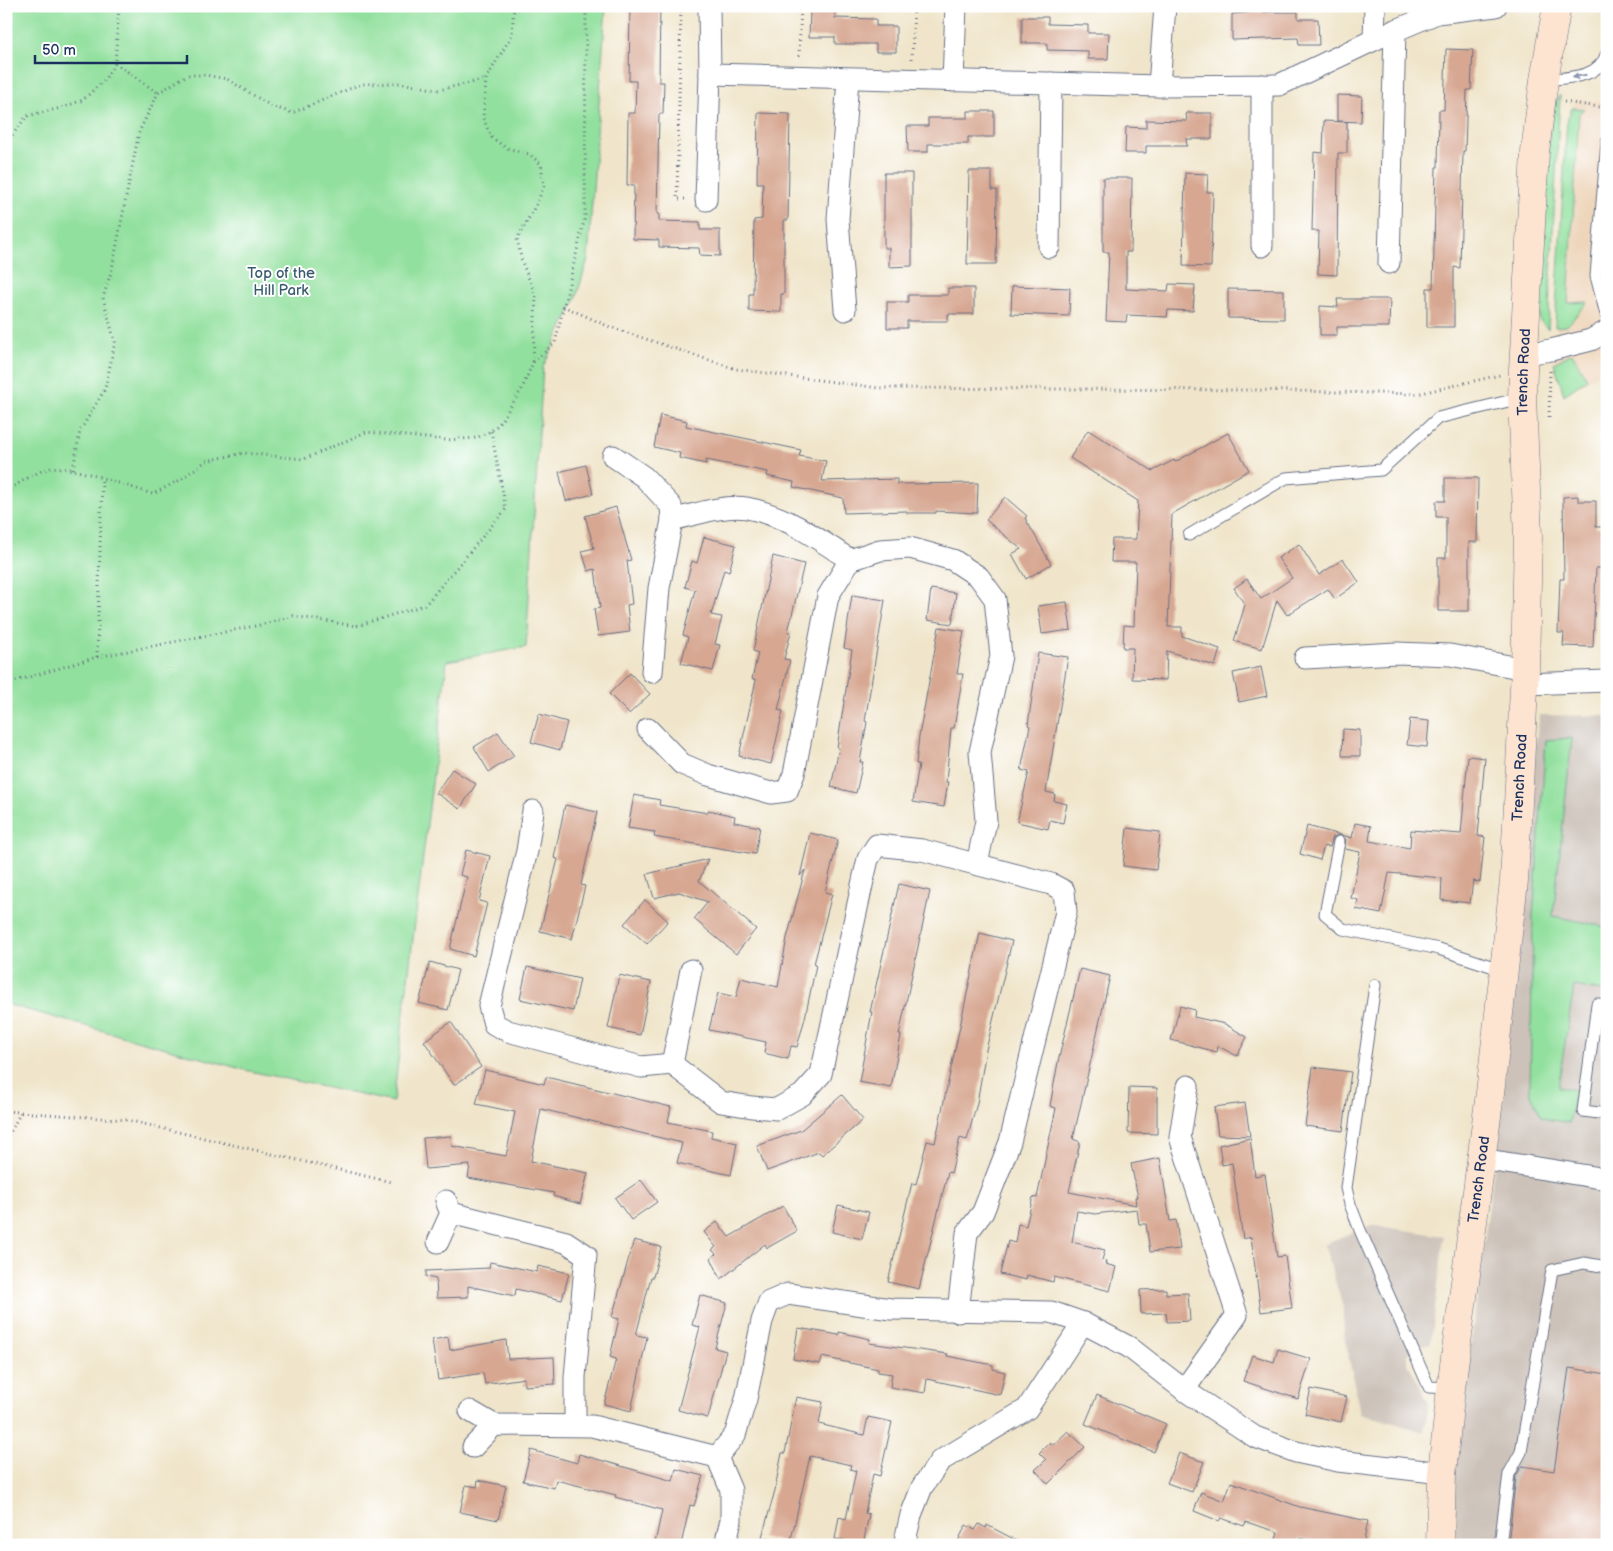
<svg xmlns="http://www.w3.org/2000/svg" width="1613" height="1551" font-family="'Balsamiq Sans',sans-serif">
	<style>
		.built { fill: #eed6bb }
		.industrial { fill: #ccc2b9 }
		.green { fill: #92e09e; stroke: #56887e }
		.building { fill: #d7a792 }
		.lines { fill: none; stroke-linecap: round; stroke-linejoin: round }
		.lane-casing { stroke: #666f84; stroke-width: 13 }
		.street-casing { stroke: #666f84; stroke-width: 23 }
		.secondary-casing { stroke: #666f84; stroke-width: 29 }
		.path { stroke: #666f84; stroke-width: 3; stroke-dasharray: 1 4; stroke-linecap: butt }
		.lane { stroke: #fff; stroke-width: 11 }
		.street { stroke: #fff; stroke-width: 21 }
		.secondary { stroke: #fde4d1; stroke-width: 28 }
		.oneway { fill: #8d97ae }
		.labels { text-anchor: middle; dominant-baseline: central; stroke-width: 4; stroke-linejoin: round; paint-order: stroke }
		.park-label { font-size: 15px; fill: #395b6e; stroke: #fff }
		.street-label { font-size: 15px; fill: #1b2f5e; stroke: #fff }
	</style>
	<rect width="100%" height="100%" fill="#fff"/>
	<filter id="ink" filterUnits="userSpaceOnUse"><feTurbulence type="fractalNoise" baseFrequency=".02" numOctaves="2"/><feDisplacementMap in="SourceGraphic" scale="10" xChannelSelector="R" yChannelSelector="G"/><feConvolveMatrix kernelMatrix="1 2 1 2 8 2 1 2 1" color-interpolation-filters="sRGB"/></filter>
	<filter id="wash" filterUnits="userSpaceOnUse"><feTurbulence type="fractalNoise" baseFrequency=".0096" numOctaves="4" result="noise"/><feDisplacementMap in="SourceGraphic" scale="20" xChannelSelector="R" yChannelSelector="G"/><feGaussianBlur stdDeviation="1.12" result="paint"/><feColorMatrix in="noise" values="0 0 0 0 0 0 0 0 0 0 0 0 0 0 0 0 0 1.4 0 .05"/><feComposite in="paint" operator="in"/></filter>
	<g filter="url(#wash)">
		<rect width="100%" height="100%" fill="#f0e5ca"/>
		<!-- built -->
		<polygon class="built" points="1575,99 1607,103 1607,369 1564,395 1554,366 1572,110"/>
		<!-- industrial -->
		<g class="industrial">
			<polygon points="1540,715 1607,716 1607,1545 1448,1545 1453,1480 1503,1099 1514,881"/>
			<polygon points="1371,1225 1444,1236 1431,1342 1407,1354 1407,1362 1429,1403 1424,1432 1360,1413 1344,1334 1343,1307 1324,1244"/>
		</g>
		<!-- green -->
		<g class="green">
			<polygon points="6,6 606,6 588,259 575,301 543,367 526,647 447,661 393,1102 245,1070 6,1004"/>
			<polygon points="1560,95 1548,329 1539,320 1550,128 1554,103"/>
			<polygon points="1572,108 1584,109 1579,113 1568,303 1588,302 1567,326 1555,327 1567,120"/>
			<polygon points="1572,353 1587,379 1564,395 1554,363"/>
			<polygon points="1572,738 1553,916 1607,927 1607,992 1574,986 1558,1087 1575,1090 1569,1123 1542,1118 1530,1092 1533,916 1546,740"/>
		</g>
		<g id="blocks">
			<!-- building -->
			<g class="building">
				<polygon points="630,6 660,7 659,82 664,82 663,114 659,114 657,214 659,214 659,221 700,222 700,230 720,230 720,256 700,255 699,248 659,247 659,240 633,239 634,185 627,185 628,113 635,113 636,81 629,81"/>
				<polygon points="810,11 835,11 835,18 876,19 876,26 896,26 896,52 876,52 876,44 835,44 835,37 809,37"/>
				<polygon points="1257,12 1298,12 1298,19 1318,19 1319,45 1299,45 1298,38 1232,40 1232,14"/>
				<polygon points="1022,17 1048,17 1048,24 1088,25 1088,33 1109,33 1108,59 1088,59 1088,51 1047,50 1047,43 1022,43"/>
				<polygon points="1446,49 1473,50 1471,90 1467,90 1465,151 1463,151 1460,268 1454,267 1454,327 1427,327 1427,288 1433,288 1436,167 1438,167 1439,110 1444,110"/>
				<polygon points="1337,95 1362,96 1361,122 1337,121"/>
				<polygon points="968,111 994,111 994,137 968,137 968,144 928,144 928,152 908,152 907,126 928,126 928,118 968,118"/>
				<polygon points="758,113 790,114 788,220 784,220 784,294 781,294 781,312 749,311 749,294 753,294 754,220 762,219 763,183 757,183"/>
				<polygon points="1186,113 1212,113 1212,139 1186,139 1187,146 1146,146 1146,153 1125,153 1126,127 1146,128 1146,120 1187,121"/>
				<polygon points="1324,121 1347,122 1347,153 1338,153 1337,275 1318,274 1319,231 1312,231 1314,152 1323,153"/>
				<polygon points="969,171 992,171 992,190 997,190 996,264 967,264"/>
				<polygon points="884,173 912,173 912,266 889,267 889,248 884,248"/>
				<polygon points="1185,173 1208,174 1207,192 1213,192 1211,267 1183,266"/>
				<polygon points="1103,178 1132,178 1131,252 1126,252 1126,289 1168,291 1169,284 1195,285 1193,311 1168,310 1167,317 1127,315 1126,322 1106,321 1109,252 1103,252"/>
				<polygon points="1012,286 1070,288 1069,316 1011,314"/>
				<polygon points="948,288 974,288 974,314 948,314 948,321 907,321 907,328 887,328 887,302 908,302 908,295 948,295"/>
				<polygon points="1228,289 1284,290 1284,319 1228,318"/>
				<polygon points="1337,299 1390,299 1389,327 1337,327 1337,335 1320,335 1320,306 1338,307"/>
				<polygon points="660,415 687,421 686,426 801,450 799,456 826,461 822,481 897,479 897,484 978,483 977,513 936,511 936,513 907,513 907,511 844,513 843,498 793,487 794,482 767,476 768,472 706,460 706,464 679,458 680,453 654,447"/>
				<polygon points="1088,430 1153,471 1174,460 1175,462 1228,433 1249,470 1172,514 1168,627 1182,627 1182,636 1220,649 1215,666 1167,651 1166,680 1132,679 1133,648 1123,648 1124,625 1134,626 1136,562 1111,562 1112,539 1136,539 1138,501 1070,458"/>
				<polygon points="586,465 593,494 566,501 559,472"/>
				<polygon points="1445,478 1478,478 1477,542 1469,542 1469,611 1438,611 1438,558 1446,558 1446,517 1436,517 1436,501 1445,501"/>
				<polygon points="1578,496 1578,501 1596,501 1596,527 1607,527 1607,568 1596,568 1593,647 1563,646 1564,633 1558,633 1560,579 1564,579 1563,497"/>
				<polygon points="1005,497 1027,516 1025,518 1051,564 1026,579 1012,554 1021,549 986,520"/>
				<polygon points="616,507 631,560 627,561 632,604 627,605 630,632 598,636 594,609 600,608 595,569 588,571 582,551 594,548 585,516"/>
				<polygon points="704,537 736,545 729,572 724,570 711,615 722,617 715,644 720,645 713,671 681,663 688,637 683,635 695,590 685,587 692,561 697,563"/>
				<polygon points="1299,544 1319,575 1343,559 1359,582 1335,599 1328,589 1287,615 1277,600 1262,649 1234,641 1245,605 1234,588 1247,579 1261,599 1292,578 1278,558"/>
				<polygon points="773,556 804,564 788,632 791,632 784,659 790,660 778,710 783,711 771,764 739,756 756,680 752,679 758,653 753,651"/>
				<polygon points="931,589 956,593 952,624 927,620"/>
				<polygon points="852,595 885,600 865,721 867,722 860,762 863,762 856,793 831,787 839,748 837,748 852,650 844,648"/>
				<polygon points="1067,602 1071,630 1042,634 1038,606"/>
				<polygon points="939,627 964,631 957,674 963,674 954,728 951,728 946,782 948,782 944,807 913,802 919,764 916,764 919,736"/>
				<polygon points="1038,653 1068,657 1046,792 1055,794 1054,801 1067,804 1063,823 1050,820 1048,829 1017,822 1029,772 1021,770 1030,726 1028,725"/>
				<polygon points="1261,667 1267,696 1239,702 1233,673"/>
				<polygon points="630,673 650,694 629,714 609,694"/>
				<polygon points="539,714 567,722 560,750 531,742"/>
				<polygon points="1410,719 1429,721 1427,747 1407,745"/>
				<polygon points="1343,729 1360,730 1360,756 1342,756"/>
				<polygon points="498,732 514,756 489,772 474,747"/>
				<polygon points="1468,756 1485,758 1478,836 1485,837 1480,882 1473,881 1470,903 1441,900 1442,878 1389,873 1381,914 1356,909 1358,900 1351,898 1360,852 1345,849 1346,839 1340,835 1333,837 1330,847 1324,846 1320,860 1300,854 1307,826 1352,838 1355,823 1371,826 1369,841 1410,848 1411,830 1461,834"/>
				<polygon points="452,769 476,784 460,809 436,793"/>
				<polygon points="634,795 660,800 659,805 708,813 708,810 735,816 734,822 760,827 755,854 654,837 655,832 628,828"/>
				<polygon points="565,805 597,812 581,885 585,886 572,939 540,931 558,859 554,858"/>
				<polygon points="1127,828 1160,832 1156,870 1123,866"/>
				<polygon points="810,833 838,840 825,892 832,894 814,964 816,965 805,1018 797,1047 791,1046 788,1059 764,1053 766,1042 709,1030 718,993 736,997 741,978 778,987 787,938 805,870 800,876"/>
				<polygon points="466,850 490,856 479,901 487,903 474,956 450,949 467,877 460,875"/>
				<polygon points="708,859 699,881 756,929 736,954 694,919 708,902 679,892 654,898 647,874"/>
				<polygon points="899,884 930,891 899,1035 901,1035 891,1088 859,1082 872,1012 870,1012"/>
				<polygon points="645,900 668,921 647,944 624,924"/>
				<polygon points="980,933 1012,941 986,1050 977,1103 967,1140 960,1138 951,1173 948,1172 919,1289 888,1282 912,1183 916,1184 927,1141 935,1143"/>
				<polygon points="430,962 458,970 448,1010 419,1003"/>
				<polygon points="527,967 580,979 573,1011 520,999"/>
				<polygon points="1080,969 1110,976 1073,1139 1080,1142 1069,1192 1136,1205 1135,1197 1138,1197 1131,1164 1160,1158 1170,1221 1176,1220 1180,1249 1150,1252 1146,1224 1139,1224 1137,1209 1095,1214 1077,1211 1072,1242 1105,1250 1102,1260 1106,1261 1105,1264 1116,1267 1110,1291 1054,1277 1053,1282 1027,1275 1026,1280 1000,1274 1008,1241 1015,1243 1018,1224 1026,1226 1033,1197 1037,1198 1056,1108 1050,1106 1058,1062"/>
				<polygon points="619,975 651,982 640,1035 608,1028"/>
				<polygon points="1180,1006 1195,1010 1194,1017 1225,1024 1247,1037 1237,1056 1218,1046 1217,1052 1171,1040"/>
				<polygon points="451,1022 481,1067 454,1085 424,1041"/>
				<polygon points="1313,1067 1351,1072 1343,1131 1305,1126"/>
				<polygon points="485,1070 544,1084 546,1077 671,1107 668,1122 712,1131 711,1137 737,1143 731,1175 677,1163 682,1143 541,1109 531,1161 588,1173 580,1204 553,1196 554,1193 468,1178 470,1165 426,1169 423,1138 451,1136 452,1146 506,1156 515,1112 476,1104"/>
				<polygon points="1129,1087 1157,1088 1157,1134 1128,1133"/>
				<polygon points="842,1095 863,1120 822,1155 819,1152 767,1171 757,1146 801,1130"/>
				<polygon points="1245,1103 1250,1136 1218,1135 1214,1107"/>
				<polygon points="1250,1138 1255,1176 1265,1174 1277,1257 1285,1256 1292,1308 1261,1312 1251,1237 1243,1239 1232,1163 1222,1165 1219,1145"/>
				<polygon points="641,1180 657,1202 631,1220 615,1198"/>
				<polygon points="838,1205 869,1212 862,1239 832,1232"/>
				<polygon points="783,1206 797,1231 767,1248 765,1244 721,1279 711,1258 716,1254 712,1250 716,1247 704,1232 717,1222 729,1237"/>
				<polygon points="634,1240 661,1247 653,1277 651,1277 636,1335 647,1337 631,1411 604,1404 616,1359 610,1357 619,1319 612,1317"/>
				<polygon points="490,1262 537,1272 538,1266 569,1273 562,1300 516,1289 515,1296 468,1286 468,1297 437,1298 436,1279 426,1277 426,1271 489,1268"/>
				<polygon points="1166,1289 1166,1294 1188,1293 1190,1321 1167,1322 1166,1313 1141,1314 1140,1290"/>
				<polygon points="700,1295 727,1303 715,1348 726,1351 708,1418 678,1410 700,1327 692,1325"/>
				<polygon points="798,1328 839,1335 839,1332 870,1339 869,1343 948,1354 947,1356 993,1365 993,1369 1005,1372 1000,1395 927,1379 925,1393 890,1387 892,1374 878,1372 878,1369 822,1357 820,1364 793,1359"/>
				<polygon points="448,1337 450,1350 506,1340 508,1359 554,1357 555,1384 524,1386 524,1378 485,1384 483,1373 438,1380 432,1340"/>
				<polygon points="1278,1349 1311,1359 1298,1399 1243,1381 1252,1355 1274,1362"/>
				<polygon points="1569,1368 1607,1374 1607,1545 1508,1545 1516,1476 1522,1466 1554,1471"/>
				<polygon points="1311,1389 1347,1397 1341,1422 1305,1414"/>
				<polygon points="1097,1395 1166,1424 1154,1452 1085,1424"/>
				<polygon points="796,1397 823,1402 819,1424 864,1435 868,1417 892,1422 880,1476 873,1474 865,1513 869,1514 863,1545 843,1545 844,1540 835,1539 839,1517 846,1519 856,1471 850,1469 851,1465 810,1456 790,1544 762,1537 777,1483 776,1483 782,1453 785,1453"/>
				<polygon points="1068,1431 1085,1447 1048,1484 1035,1470 1046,1460 1039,1453 1050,1442 1053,1445"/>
				<polygon points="531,1450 577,1463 579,1454 673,1481 676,1469 703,1476 694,1506 690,1505 681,1545 655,1543 662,1510 615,1497 616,1495 556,1480 554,1488 523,1481"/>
				<polygon points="1179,1453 1204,1462 1192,1492 1167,1483"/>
				<polygon points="478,1480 506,1486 498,1520 460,1512 466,1485 477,1487"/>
				<polygon points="1231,1482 1300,1507 1368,1521 1363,1545 1333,1545 1300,1538 1298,1545 1274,1545 1278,1532 1246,1522 1244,1526 1221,1518 1219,1521 1194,1511 1201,1492 1224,1501"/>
				<polygon points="979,1524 986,1528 987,1525 1025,1545 956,1545 966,1525 975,1530"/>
			</g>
		</g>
	</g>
	<g filter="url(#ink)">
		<use href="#blocks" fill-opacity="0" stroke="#666f84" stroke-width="1"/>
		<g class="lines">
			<!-- lane casing -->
			<g class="lane-casing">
				<g id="lane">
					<path d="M1544 80C1567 77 1598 80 1607 53"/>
					<polyline points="1607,142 1596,276 1607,318"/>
					<polyline points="1189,535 1286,478 1381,470 1438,418 1521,398"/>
					<polyline points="1339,842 1325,914 1343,929 1439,949 1503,970"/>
					<polyline points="1375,985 1346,1188 1350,1204 1360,1230 1429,1387 1451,1388"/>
					<polyline points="1607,1005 1597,1004 1583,1111 1607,1114"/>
					<polyline points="1500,1545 1509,1474 1521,1452 1552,1270 1584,1263 1607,1267"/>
				</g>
			</g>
			<!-- street casing -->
			<g class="street-casing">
				<g id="street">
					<polyline points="1374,40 1375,6"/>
					<polyline points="710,74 1159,86 1279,85 1380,37 1437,13 1496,6"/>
					<polyline points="953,81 956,6"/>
					<polyline points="1262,85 1262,246"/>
					<polyline points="1159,86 1165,6"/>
					<polyline points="706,200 710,74 709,6"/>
					<polyline points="1049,247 1051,83"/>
					<polyline points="1389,263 1395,30"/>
					<polyline points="845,310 838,219 848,79"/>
					<polyline points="1525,354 1551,350 1591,340 1607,331"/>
					<polyline points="613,456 644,477 671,506 672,520 659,588 652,672"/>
					<path d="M672 520C693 515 725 504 747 508 785 515 819 539 850 560"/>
					<polyline points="1305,658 1397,653 1450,655 1525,669"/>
					<polyline points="1525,684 1607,681"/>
					<polyline points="648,729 682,764 708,775 771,793 787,791 794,774 828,596 850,560 880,550 910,548 953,560 979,577 995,599 1001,656 980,752 986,821 977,864"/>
					<polyline points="533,811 527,851 489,1006 494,1024 508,1031 641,1067 672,1064 721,1102 752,1107 777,1109 802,1095 821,1074 864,876 868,859 877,845 922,850 1051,884 1064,891 1066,912 1010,1142 983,1212 967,1233 958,1312"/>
					<polyline points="672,1064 691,970"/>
					<polyline points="1481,1159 1607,1179"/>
					<polyline points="451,1213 566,1242 586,1255 575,1377 575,1425"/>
					<polyline points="438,1242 451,1213 446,1201"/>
					<polyline points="1184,1390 1237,1315 1180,1137 1188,1086"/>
					<polyline points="470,1411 494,1425"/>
					<polyline points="473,1447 494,1425 592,1426 717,1457 735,1435 746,1399 762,1321 769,1302 788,1294 891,1309 1051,1312 1083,1323 1129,1347 1184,1390 1255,1437 1296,1452 1338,1461 1442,1473"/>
					<polyline points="717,1457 731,1490 731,1520 725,1545"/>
					<polyline points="904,1545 911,1515 922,1487 940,1461 1027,1409 1083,1323"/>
				</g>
			</g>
			<!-- secondary casing -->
			<g class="secondary-casing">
				<g id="secondary">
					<path id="s1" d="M1440 1545 1442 1473 1451 1388 1490 1093 1514 881 1525 669 1528 536 1522 398 1523 370 1535 152 1544 80 1557 6"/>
				</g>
			</g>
			<!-- path -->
			<g class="path">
				<polyline points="681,6 677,199 685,199"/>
				<polyline points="799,56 801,6"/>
				<polyline points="912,59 914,6"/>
				<polyline points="115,63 158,93"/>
				<polyline points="1564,102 1607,108"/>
				<polyline points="6,143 27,116 61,108 83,100 105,79 115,63 119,6"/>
				<polyline points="563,306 610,327 736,369 879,388 1253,390 1417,394 1500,375"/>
				<polyline points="533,362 555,343 585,217 586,6"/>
				<polyline points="1549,417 1550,370"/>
				<polyline points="73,469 80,431 105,389 115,342 103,298 112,269 139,132 158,93 187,75 205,75 227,79 271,106 292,113 361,84 400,83 439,90 486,79"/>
				<path d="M6 492C19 483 35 472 51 468 67 464 132 488 153 494L178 481 206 461 243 453 304 459 366 432 446 440 476 438 491 431 499 424 522 389 533 362 536 296 522 262 517 239 536 205 544 186 541 164 529 154 506 148 491 137 483 118 486 79 512 35 514 6"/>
				<polyline points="97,657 102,479"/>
				<polyline points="6,684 97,657 260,625 293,616 356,626 425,605 506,509 491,431"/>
				<polyline points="6,1111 127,1120 391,1182"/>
				<polyline points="6,1140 21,1112"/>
			</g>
			<!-- lane -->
			<use href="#lane" class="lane"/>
			<!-- street -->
			<use href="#street" class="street"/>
			<!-- secondary -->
			<use href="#secondary" class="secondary"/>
		</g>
		<!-- one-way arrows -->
		<defs><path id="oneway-solid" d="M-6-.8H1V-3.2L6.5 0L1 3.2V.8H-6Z" transform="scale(1.25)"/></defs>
		<use class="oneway" href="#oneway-solid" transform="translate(1579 76) rotate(170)"/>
	</g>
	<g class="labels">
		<!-- park labels -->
		<g class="park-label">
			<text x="281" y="273">Top of the<tspan x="281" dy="17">Hill Park</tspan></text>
		</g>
		<!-- street labels -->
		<g class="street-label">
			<text stroke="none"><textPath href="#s1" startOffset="1178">Trench Road</textPath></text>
			<text stroke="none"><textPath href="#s1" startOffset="772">Trench Road</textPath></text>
			<text stroke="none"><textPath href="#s1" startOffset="368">Trench Road</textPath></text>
		</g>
	</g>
	<!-- margin -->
	<rect width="1613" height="1551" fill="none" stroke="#fff" stroke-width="25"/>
	<!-- scale -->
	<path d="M35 55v8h152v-8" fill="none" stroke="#1b2f5e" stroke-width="2.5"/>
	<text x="42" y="55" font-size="15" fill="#1b2f5e" stroke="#ffffff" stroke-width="4" paint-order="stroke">50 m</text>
</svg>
